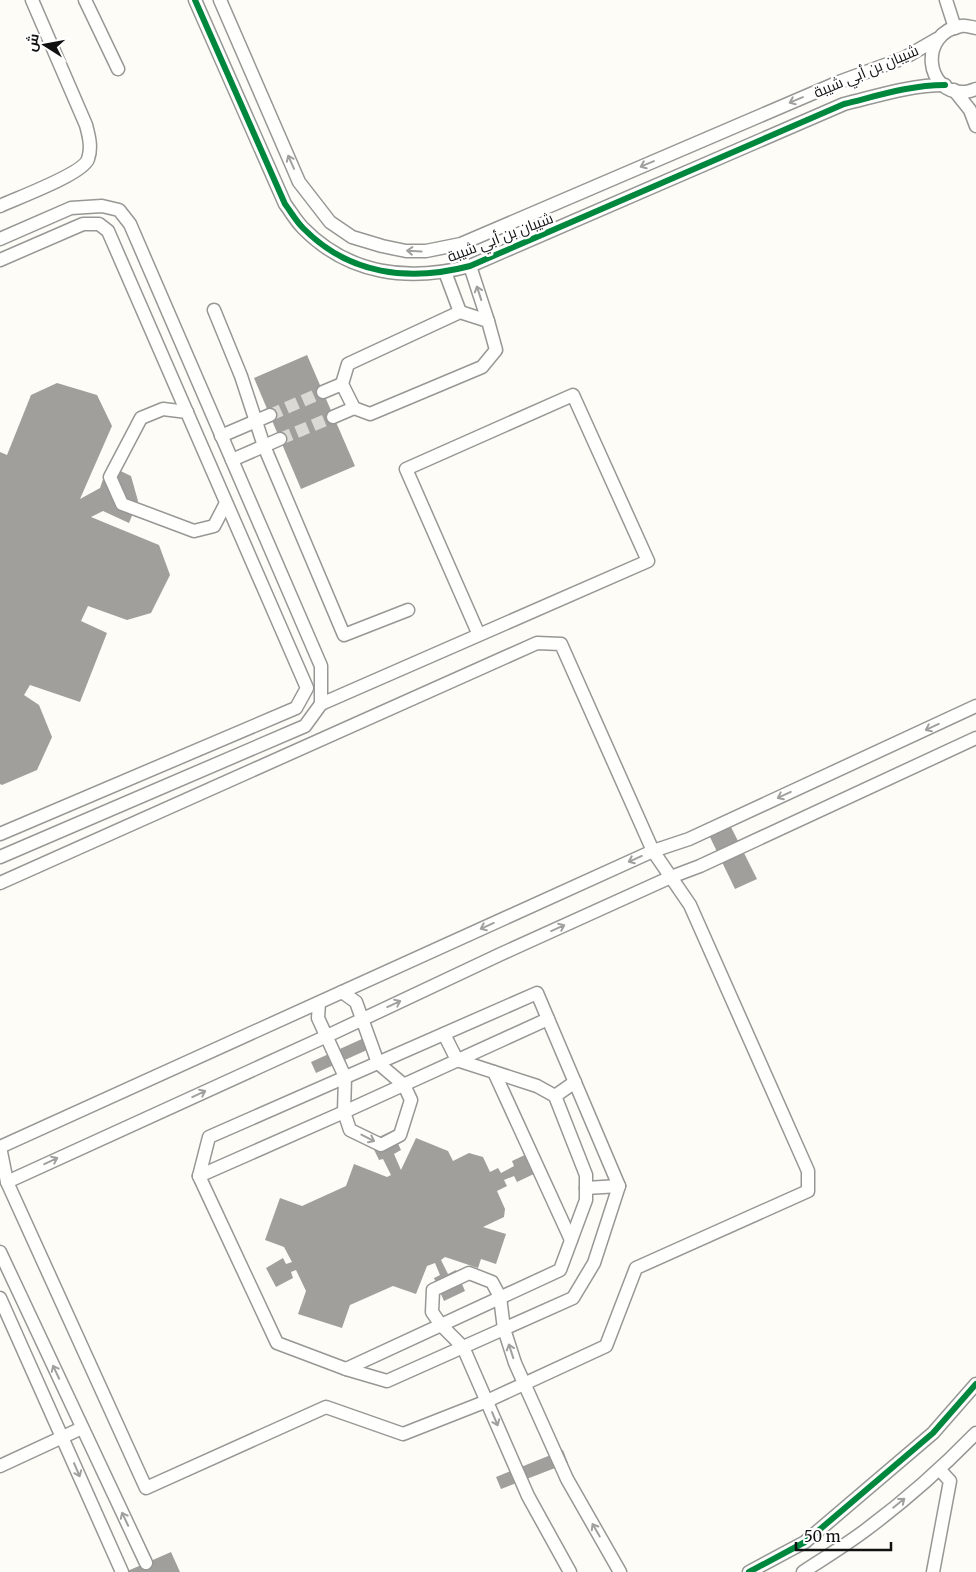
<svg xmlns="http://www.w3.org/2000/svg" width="976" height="1572" font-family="Merriweather,Cairo,serif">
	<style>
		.building { fill: #a19f9c }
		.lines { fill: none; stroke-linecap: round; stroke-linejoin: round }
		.minor-tunnel { stroke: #dad9d4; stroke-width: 12; stroke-dasharray: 12 6; stroke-linecap: butt }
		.minor-casing { stroke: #979795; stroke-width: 15 }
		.minor { stroke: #fffffe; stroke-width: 12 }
		.cycleway-casing { stroke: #fff; stroke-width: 9 }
		.cycleway { stroke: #00873e; stroke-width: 6 }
		.oneway { stroke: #a0a09f }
		.labels { text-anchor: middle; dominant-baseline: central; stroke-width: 5; stroke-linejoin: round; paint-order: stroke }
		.street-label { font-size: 15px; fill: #111; stroke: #fff }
	</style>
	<rect width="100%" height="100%" fill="#fdfcf7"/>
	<!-- building -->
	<g class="building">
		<polygon points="307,355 355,466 301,489 254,378"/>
		<polygon points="57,383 97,395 112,426 80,499 100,488 108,465 131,476 138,501 129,523 103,511 91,517 159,545 170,575 151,613 127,620 88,606 81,621 107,633 80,702 30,685 24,695 39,705 52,737 37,770 2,785 0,784 0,452 7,455 31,395"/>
		<polygon points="729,823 757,879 735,889 708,833"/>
		<polygon points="373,1034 378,1045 316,1073 311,1062"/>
		<polygon points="392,1131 401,1150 394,1154 401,1170 416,1138 448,1151 453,1161 469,1153 483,1157 490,1172 498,1168 501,1173 514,1166 512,1161 529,1153 538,1172 517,1182 514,1176 504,1180 507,1186 497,1191 505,1209 504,1217 483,1227 506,1234 496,1264 481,1259 478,1268 445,1257 441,1260 448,1274 456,1270 465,1291 444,1301 434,1278 440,1275 435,1263 427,1266 416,1294 393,1286 350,1305 342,1328 298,1314 306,1291 296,1270 291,1272 293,1278 276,1287 266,1268 283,1258 286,1264 292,1262 284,1247 265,1240 280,1198 302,1206 346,1186 354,1164 387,1177 391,1175 383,1159 379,1160 370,1141"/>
		<polygon points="563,1450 568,1463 501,1489 496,1477"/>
		<polygon points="171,1552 180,1572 125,1572 146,1563"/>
	</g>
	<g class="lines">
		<!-- minor-tunnel -->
		<g class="minor-tunnel">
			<polyline points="270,415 323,392"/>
			<polyline points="280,439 333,417"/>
		</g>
		<!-- minor casing -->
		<g class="minor-casing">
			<g id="minor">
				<polyline points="85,0 118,69"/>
				<path d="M195 0 285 204C291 212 296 221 303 228 349 275 409 282 470 266L844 104C877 96 910 85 945 85"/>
				<polyline points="220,0 299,182 330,222 352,237 382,246 406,251 426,251 461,244 839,82 904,58 937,39"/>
				<polyline points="946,0 955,28"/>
				<path d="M976 28C971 27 965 25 961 26 918 33 925 95 965 92 968 92 973 90 976 89"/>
				<polyline points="954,90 970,110 976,126"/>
				<path d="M0 206C17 198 83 174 88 159 92 148 89 136 86 125L32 0"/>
				<polyline points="0,239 71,208 102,206 119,210 130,224 321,666 321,704 305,726 0,857"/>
				<polyline points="0,260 83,224 99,224 108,231 307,688 296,708 0,834"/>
				<polyline points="470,266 488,321"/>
				<polyline points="445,272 460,312"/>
				<polyline points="214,310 241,376 264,446 344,635 408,610"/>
				<polygon points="460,312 488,321 496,350 482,367 370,414 354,408 342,384 348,364"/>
				<polyline points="323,392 342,384"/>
				<polyline points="187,412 163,409 141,418 110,477 122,504 194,531 214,526 226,503"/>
				<polyline points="333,417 354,408"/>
				<polyline points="221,436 270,415"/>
				<polyline points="232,460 280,439"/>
				<polyline points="321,704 648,561 573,395 406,469 479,635"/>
				<polyline points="0,883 537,643 561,644 653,851 690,905 808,1171 808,1191 636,1268 606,1346 487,1401 403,1434 326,1407 146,1488 7,1182 0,1147"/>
				<polygon points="537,993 619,1186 594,1263 573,1298 387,1381 346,1369 277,1343 199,1176 209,1137"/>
				<polyline points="319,1003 318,1018 345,1077 344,1112 350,1130 381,1145 400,1135 411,1100 404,1085 378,1063 356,1002 342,992"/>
				<polyline points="494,1072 571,1240"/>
				<polyline points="555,1096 575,1082"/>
				<polyline points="0,1147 653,851 689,839 976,706"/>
				<polyline points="199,1176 344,1112 548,1019"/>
				<polyline points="7,1182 327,1036 501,954 671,877 700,866 976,738"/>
				<polyline points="586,1188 619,1186"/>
				<polyline points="0,1252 146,1563"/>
				<polyline points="0,1298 122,1572"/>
				<polyline points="346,1369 560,1270 586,1200 586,1175 555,1096 537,1086 457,1060 444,1034"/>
				<polyline points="0,1466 82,1428"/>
				<polyline points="570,1572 528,1496 463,1347 441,1325 432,1312 433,1290 469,1273 492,1282 500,1297 504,1329 515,1363 567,1479 620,1572"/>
				<polyline points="749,1572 805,1542 933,1433 976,1384"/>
				<path d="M803 1572C824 1558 846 1545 867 1529 906 1500 942 1468 976 1433"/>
				<polyline points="933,1572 950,1481 940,1470"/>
			</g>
		</g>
		<!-- minor -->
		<use href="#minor" class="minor"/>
		<!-- cycleway casing -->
		<g class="cycleway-casing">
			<g id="cycleway">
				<path d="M195 0 285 204C291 212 296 221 303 228 349 275 409 282 470 266L844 104C877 96 910 85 945 85"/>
				<polyline points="749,1572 805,1542 933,1433 976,1384"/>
			</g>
		</g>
		<!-- cycleway -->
		<use href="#cycleway" class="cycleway"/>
	</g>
	<!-- one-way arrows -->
	<defs><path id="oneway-shaft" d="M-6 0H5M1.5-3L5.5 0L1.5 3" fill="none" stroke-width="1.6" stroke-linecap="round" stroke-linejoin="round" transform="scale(1.25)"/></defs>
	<g class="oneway">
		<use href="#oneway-shaft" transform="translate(796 100) rotate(157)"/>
		<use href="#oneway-shaft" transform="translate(291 162) rotate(-114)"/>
		<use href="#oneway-shaft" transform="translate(647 164) rotate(157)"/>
		<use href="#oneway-shaft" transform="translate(414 251) rotate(-177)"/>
		<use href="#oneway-shaft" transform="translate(479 293) rotate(-108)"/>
		<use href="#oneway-shaft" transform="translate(932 727) rotate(155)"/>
		<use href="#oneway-shaft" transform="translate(784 795) rotate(155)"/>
		<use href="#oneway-shaft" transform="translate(635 859) rotate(156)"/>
		<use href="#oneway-shaft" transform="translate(487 926) rotate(156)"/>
		<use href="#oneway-shaft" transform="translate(558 928) rotate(-24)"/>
		<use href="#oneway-shaft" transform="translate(394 1004) rotate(-25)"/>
		<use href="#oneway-shaft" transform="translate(199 1094) rotate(-25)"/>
		<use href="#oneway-shaft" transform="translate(368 1138) rotate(27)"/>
		<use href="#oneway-shaft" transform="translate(51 1161) rotate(-25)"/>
		<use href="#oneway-shaft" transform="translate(511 1351) rotate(-108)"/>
		<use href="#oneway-shaft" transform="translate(56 1372) rotate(-115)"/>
		<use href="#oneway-shaft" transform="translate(495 1419) rotate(67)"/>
		<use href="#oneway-shaft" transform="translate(77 1470) rotate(67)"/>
		<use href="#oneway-shaft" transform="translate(899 1503) rotate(-39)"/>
		<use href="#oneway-shaft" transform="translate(125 1519) rotate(-115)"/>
		<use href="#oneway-shaft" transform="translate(596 1530) rotate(-120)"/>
	</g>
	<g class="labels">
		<!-- street labels -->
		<g class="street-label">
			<text transform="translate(866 71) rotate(-23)">شيبان بن أبي شيبة</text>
			<text transform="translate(500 237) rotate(-21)">شيبان بن أبي شيبة</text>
		</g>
	</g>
	<!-- north arrow -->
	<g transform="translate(45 45) rotate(281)" stroke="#ffffff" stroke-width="4" paint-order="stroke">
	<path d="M0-4L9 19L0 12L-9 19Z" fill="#111111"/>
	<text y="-8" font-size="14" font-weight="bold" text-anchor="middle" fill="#111111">ش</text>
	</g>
	<!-- scale -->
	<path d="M796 1542v8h95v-8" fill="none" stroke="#111111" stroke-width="2.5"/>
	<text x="804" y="1542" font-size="15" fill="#111111" stroke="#ffffff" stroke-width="4" paint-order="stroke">50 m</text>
</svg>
